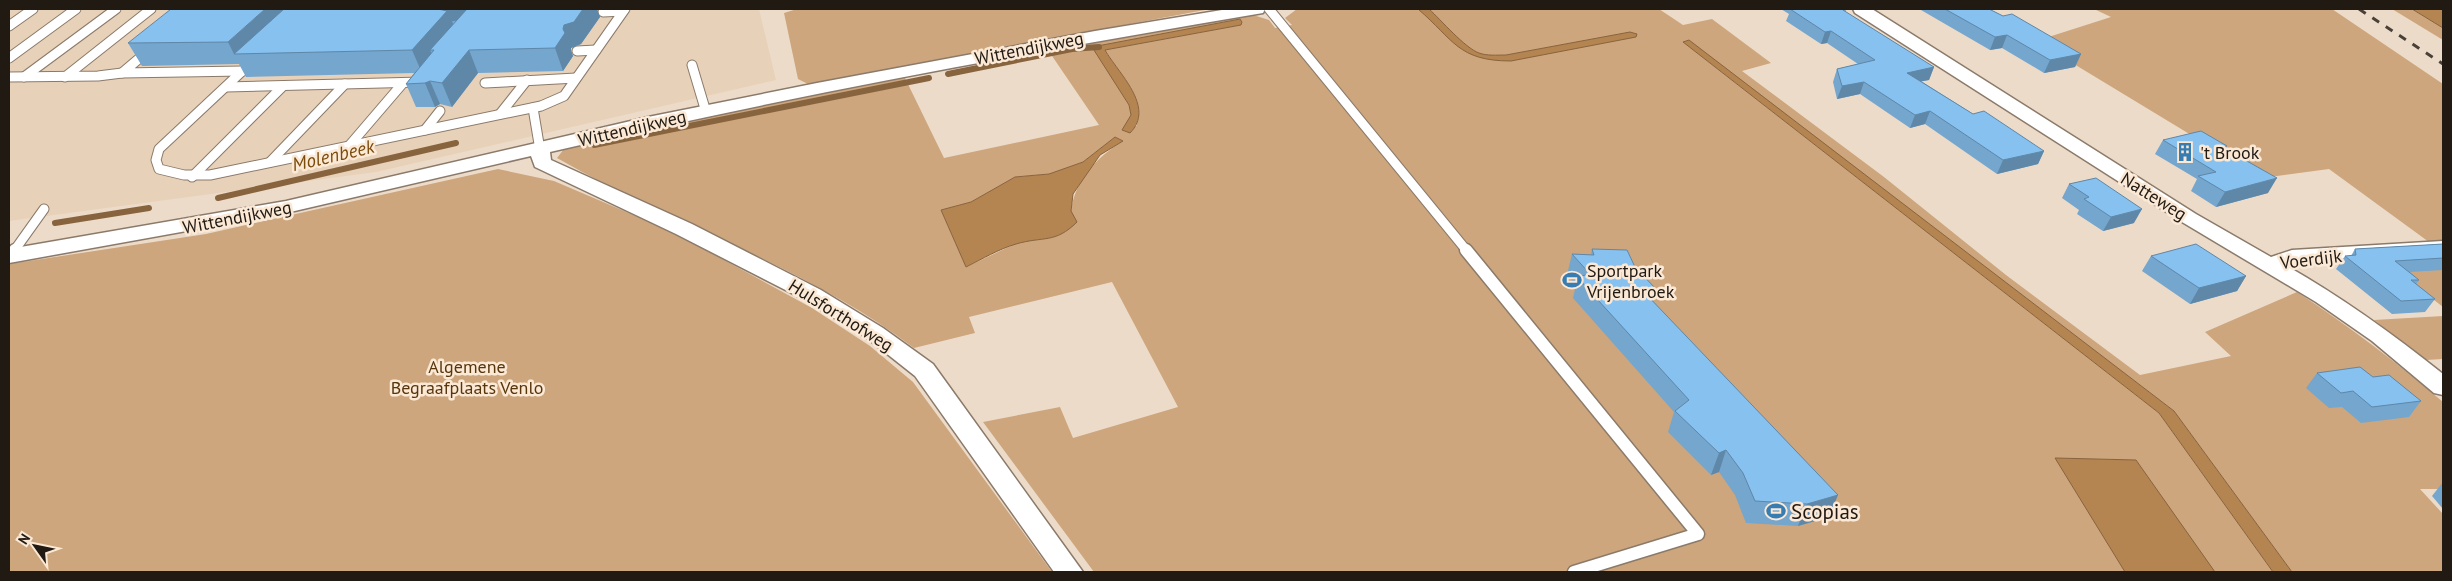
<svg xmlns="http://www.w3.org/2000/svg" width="2452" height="581" font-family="'PT Sans',sans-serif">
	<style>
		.built { fill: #e8d1b9 }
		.green { fill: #cda67d; fill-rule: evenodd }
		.water { fill: #b48451; stroke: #88643e }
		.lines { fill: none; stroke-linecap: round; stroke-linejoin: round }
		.stream { stroke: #88643e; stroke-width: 6 }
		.service-far1-casing { stroke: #8b7a6a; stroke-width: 11 }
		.service-casing { stroke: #8b7a6a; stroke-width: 15 }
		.minor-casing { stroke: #8b7a6a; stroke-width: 3 }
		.service-far1 { stroke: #fff; stroke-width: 9 }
		.service { stroke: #fff; stroke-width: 12 }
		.minor { fill: #fff; fill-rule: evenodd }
		.rail { stroke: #494138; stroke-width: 3; stroke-dasharray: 8 8; stroke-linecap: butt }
		.wall { fill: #74a6ce }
		.shaded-wall { fill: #5e87a8 }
		.building { fill: #87c1f0; stroke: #5e87a8 }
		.labels { text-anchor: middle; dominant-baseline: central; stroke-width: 5; stroke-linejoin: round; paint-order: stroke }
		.street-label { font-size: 18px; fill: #201a13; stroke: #fbe9d6 }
		.poi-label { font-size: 18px; fill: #201a13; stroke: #fbe9d6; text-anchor: start }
		.park-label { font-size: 18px; fill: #57360c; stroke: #fbe9d6 }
		.water-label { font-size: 19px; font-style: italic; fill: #7a4b0b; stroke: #fbe9d6 }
		.near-poi-label { font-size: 21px; fill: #201a13; stroke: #fbe9d6; text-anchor: start }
	</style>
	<rect width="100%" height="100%" fill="#eddbc9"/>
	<!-- built -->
	<polygon class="built" points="9,9 759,9 776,80 376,172 9,221"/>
	<!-- green -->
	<g class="green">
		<polygon points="797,9 1210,9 808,84 798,79 784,13"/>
		<path d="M1297 9H1659L1683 25 1712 19 1771 63 1742 71 1884 177 2006 275 2140 375 2231 356 2205 332 2297 292C2349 326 2396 362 2443 402V489H2420L2443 514V572H2292L2174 411 1683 42 2159 413 2273 572H1094L983 422 1060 407 1073 438 1178 407 1112 282 969 317 975 333 914 348C806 266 674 225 557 158L564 149 675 123 904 76 944 158 1099 125 1048 50 1250 14 1269 20 1275 28 1292 25 1285 18ZM1240 19 1242 22 1241 25 1105 50 1128 85 1137 126 1128 123 1131 115 1129 105 1093 47ZM1115 137 1123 141C1097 157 1075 180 1071 211L1031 240 1015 244 966 267 941 210 971 202 1015 177 1049 174 1083 162Z"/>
		<polygon points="2094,9 2332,9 2443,84 2443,242 2429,242 2329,169 2262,178 2036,41 2111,17"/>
		<polygon points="2392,9 2412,9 2443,28 2443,40"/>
		<polygon points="498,169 554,181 671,231 812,308 870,346 913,382 1052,572 9,572 9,264 206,234"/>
		<polygon points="2443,252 2443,307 2377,255"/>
		<polygon points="2443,316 2443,359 2426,360 2374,320"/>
	</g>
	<!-- water -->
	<g class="water">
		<path d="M1418 9H1429C1441 20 1465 48 1479 53 1487 56 1497 55 1506 55L1630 32 1637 34 1636 37 1511 61C1458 61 1454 40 1418 9Z"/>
		<polygon points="2412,9 2443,9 2443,28"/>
		<path d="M1240 19 1242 22 1241 25 1105 50C1118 73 1156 107 1130 133L1122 130 1131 115 1129 105 1092 47Z"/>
		<polygon points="1689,40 2174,411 2292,572 2273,572 2159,413 1683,42"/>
		<path d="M1115 137 1123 141 1100 155 1073 194 1071 211 1077 222C1055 244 1043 236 1016 244 999 249 982 259 966 267L941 210 971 202 1015 177 1049 174 1083 162Z"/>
		<polygon points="2055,458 2136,460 2215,572 2125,572"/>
	</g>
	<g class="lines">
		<!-- stream -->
		<g class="stream">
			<polyline points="948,74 1072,49 1099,47"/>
			<polyline points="594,145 929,78"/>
			<polyline points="218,198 456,143"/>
			<polyline points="55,223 149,208"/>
		</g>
		<!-- service-far1 casing -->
		<g class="service-far1-casing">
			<g id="service-far1">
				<polyline points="1269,9 1467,251"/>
				<polyline points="603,12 623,11"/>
				<polyline points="9,26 33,9"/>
				<polyline points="148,51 122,73 243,71"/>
				<polyline points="577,51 596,50"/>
				<polyline points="9,58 76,9"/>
				<polyline points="253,61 159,149 156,160 159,169 184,175 210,175 541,106 564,96 625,9"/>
				<polyline points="692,65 706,112"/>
				<polyline points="9,77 98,76 122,73"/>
				<polyline points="24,77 116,9"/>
				<polyline points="65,77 151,9"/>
				<polyline points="485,83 576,78"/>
				<polyline points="226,87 422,82"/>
				<polyline points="533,108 540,150"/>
				<polyline points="500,114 527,80"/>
				<polyline points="425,130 440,111"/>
				<polyline points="349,146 403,83"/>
				<polyline points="270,162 345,84"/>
				<polyline points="192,177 283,86"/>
				<polyline points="14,251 44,209"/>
			</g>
		</g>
		<!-- service casing -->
		<g class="service-casing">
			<g id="service">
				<polyline points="1466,250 1698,534 1574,572"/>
				<polyline points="11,256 15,250"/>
			</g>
		</g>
		<!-- minor casing -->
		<g class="minor-casing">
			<g id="minor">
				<path d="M1228 9H1265L1263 13 1257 14C1020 54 784 97 550 152L551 160 692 224 821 290 883 328 933 364 1083 572H1054L915 376 867 338 805 300 676 234 535 167 531 156 286 213 9 263V249L286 201 648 117 817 83 1095 31Z"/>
				<path d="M1853 9H1872L2196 214 2271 257 2292 250 2443 241V254L2295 263 2287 266C2343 298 2393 334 2443 374V395L2434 393 2372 341 2316 302 2182 222 1855 13Z"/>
			</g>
		</g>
		<!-- service-far1 -->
		<use href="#service-far1" class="service-far1"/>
		<!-- service -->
		<use href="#service" class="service"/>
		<!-- minor -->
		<use href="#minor" class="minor"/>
		<!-- rail -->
		<polyline class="rail" points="2359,9 2443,64"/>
	</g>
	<!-- wall -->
	<g class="wall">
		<polygon points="1781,9 1844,9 1845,12 1934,67 1929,80 1921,81 1973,114 2044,151 2038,164 1997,174 1925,124 1910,128 1860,94 1837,99 1833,82 1837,69 1858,64 1827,43 1821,44 1786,21 1789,14"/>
		<polygon points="1922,9 1989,9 2081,54 2075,67 2044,73 2002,48 1990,50 1921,10"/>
		<polygon points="597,10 600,17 581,44 571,48 571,50 573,56 563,71 478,73 452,107 440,104 435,107 416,107 406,84 414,73 246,77 239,64 142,66 128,43"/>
		<polygon points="2163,140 2226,149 2268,193 2216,207 2191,191 2197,179 2155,154"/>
		<polygon points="2069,184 2134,223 2103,231 2077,214 2079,210 2062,198"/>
		<polygon points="2443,244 2443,270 2410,272 2419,280 2416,284 2435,299 2425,312 2392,314 2336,269 2345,256 2351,256 2355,249"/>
		<polygon points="1592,249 1635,267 1656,289 1653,301 1829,517 1798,526 1746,523 1735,495 1719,472 1711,475 1668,432 1674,412 1573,298 1576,285 1567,275 1572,254 1591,255"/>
		<polygon points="2151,256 2246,276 2237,291 2190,304 2142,271"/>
		<polygon points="2317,373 2373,377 2421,401 2409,417 2361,423 2342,407 2329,408 2306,388"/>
		<polygon points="2443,482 2443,509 2432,496"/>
	</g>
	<!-- shaded-wall -->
	<g class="shaded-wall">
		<polygon points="265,9 301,9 234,54 228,42"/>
		<polygon points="437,9 478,9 468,20 452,21 456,33 434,50 430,50 434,59 422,73 412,50"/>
		<polygon points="583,9 597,9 600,17 581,44 571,48 571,50 573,56 563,71 555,48 564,25"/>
		<polygon points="1831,31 1827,43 1821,44 1825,32"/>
		<polygon points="2007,35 2002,48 1990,50 1995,37"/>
		<polygon points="469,50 478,73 452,107 442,83"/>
		<polygon points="2081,54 2075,67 2044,73 2050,60"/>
		<polygon points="1934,67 1929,80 1902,85 1907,73"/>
		<polygon points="430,81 440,104 435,107 425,83"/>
		<polygon points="1864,82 1860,94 1837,99 1842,86"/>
		<polygon points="1930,111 1925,124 1910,128 1915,115"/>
		<polygon points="2044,151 2038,164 1997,174 2003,160"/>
		<polygon points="2277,178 2268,193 2216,207 2225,192"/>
		<polygon points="2142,209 2134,223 2103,231 2111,217"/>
		<polygon points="2246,276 2237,291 2190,304 2199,288"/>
		<polygon points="1656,289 1650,310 1644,292"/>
		<polygon points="1726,450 1719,472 1711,475 1719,453"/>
		<polygon points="1838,495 1829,517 1798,526 1807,504"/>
	</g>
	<!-- building -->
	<g class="building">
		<polygon points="171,9 265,9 228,42 128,43"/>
		<polygon points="284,9 438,9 447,11 412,50 234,54"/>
		<polygon points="467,9 583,9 574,22 564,25 563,29 565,33 555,48 469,50 442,83 430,81 425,83 406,84 434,50 430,50"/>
		<polygon points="1790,9 1844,9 1846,10 1843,10 1934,67 1907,73 1973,114 1984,111 2044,151 2003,160 1930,111 1915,115 1864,82 1842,86 1837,69 1875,60 1831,31 1825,32"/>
		<polygon points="1945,9 1989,9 2003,16 2012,14 2081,54 2050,60 2007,35 1995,37"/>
		<polygon points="2201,131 2227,146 2222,147 2277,178 2225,192 2198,176 2216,172 2163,140"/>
		<polygon points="2096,178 2142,209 2111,217 2084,199 2089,197 2069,184"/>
		<polygon points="2196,244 2246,276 2199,288 2151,256"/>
		<polygon points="2443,244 2443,258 2395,261 2419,280 2411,280 2435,299 2401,301 2345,256 2356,255 2355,249"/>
		<polygon points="1592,249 1627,250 1635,267 1656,289 1644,292 1838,495 1807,504 1755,501 1743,473 1726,450 1719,453 1675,411 1689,400 1577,277 1590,274 1572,254 1594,255"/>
		<polygon points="2360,367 2373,377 2389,375 2421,401 2372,407 2353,391 2341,393 2317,373"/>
	</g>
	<!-- icons -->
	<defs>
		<g id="building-bare" transform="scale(1.5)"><path d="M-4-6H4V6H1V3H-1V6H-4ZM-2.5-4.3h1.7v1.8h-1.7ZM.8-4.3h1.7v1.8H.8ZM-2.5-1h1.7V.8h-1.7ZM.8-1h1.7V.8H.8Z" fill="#377db2" stroke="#fbe9d6" stroke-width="2.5" paint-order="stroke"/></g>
		<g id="stadium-bare" transform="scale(1.5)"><path d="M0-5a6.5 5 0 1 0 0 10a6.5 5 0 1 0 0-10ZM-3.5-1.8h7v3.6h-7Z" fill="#377db2" stroke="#fbe9d6" stroke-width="2.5" paint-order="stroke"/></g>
	</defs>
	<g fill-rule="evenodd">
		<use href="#building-bare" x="2185" y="152"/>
		<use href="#stadium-bare" x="1572" y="280"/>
		<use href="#stadium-bare" x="1776" y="511"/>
	</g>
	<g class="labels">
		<!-- street labels -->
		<g class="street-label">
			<text transform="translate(1029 48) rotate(-11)">Wittendijkweg</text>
			<text transform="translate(632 128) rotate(-13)">Wittendijkweg</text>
			<text transform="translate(2154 196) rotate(32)">Natteweg</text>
			<text transform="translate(237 217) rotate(-11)">Wittendijkweg</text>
			<text transform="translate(2311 259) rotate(-7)">Voerdijk</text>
			<text transform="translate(841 315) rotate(32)">Hulsforthofweg</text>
		</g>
		<!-- poi labels -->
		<g class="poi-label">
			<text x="2200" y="152">'t Brook</text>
			<text x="1587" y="270">Sportpark<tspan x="1587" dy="21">Vrijenbroek</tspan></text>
		</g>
		<!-- park labels -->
		<g class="park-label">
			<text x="467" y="366">Algemene<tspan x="467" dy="21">Begraafplaats Venlo</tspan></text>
		</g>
		<!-- water labels -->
		<g class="water-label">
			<text transform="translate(333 155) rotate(-13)">Molenbeek</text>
		</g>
		<!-- near-poi labels -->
		<g class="near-poi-label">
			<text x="1791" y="511">Scopias</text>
		</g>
	</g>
	<!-- border -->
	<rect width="2452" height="581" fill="none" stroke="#201a13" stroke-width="20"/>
	<!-- north arrow -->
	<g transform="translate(35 546) rotate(303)" stroke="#fbe9d6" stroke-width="4" paint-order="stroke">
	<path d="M0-4L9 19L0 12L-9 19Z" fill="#201a13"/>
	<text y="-8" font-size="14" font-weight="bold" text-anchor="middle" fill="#201a13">N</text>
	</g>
</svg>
